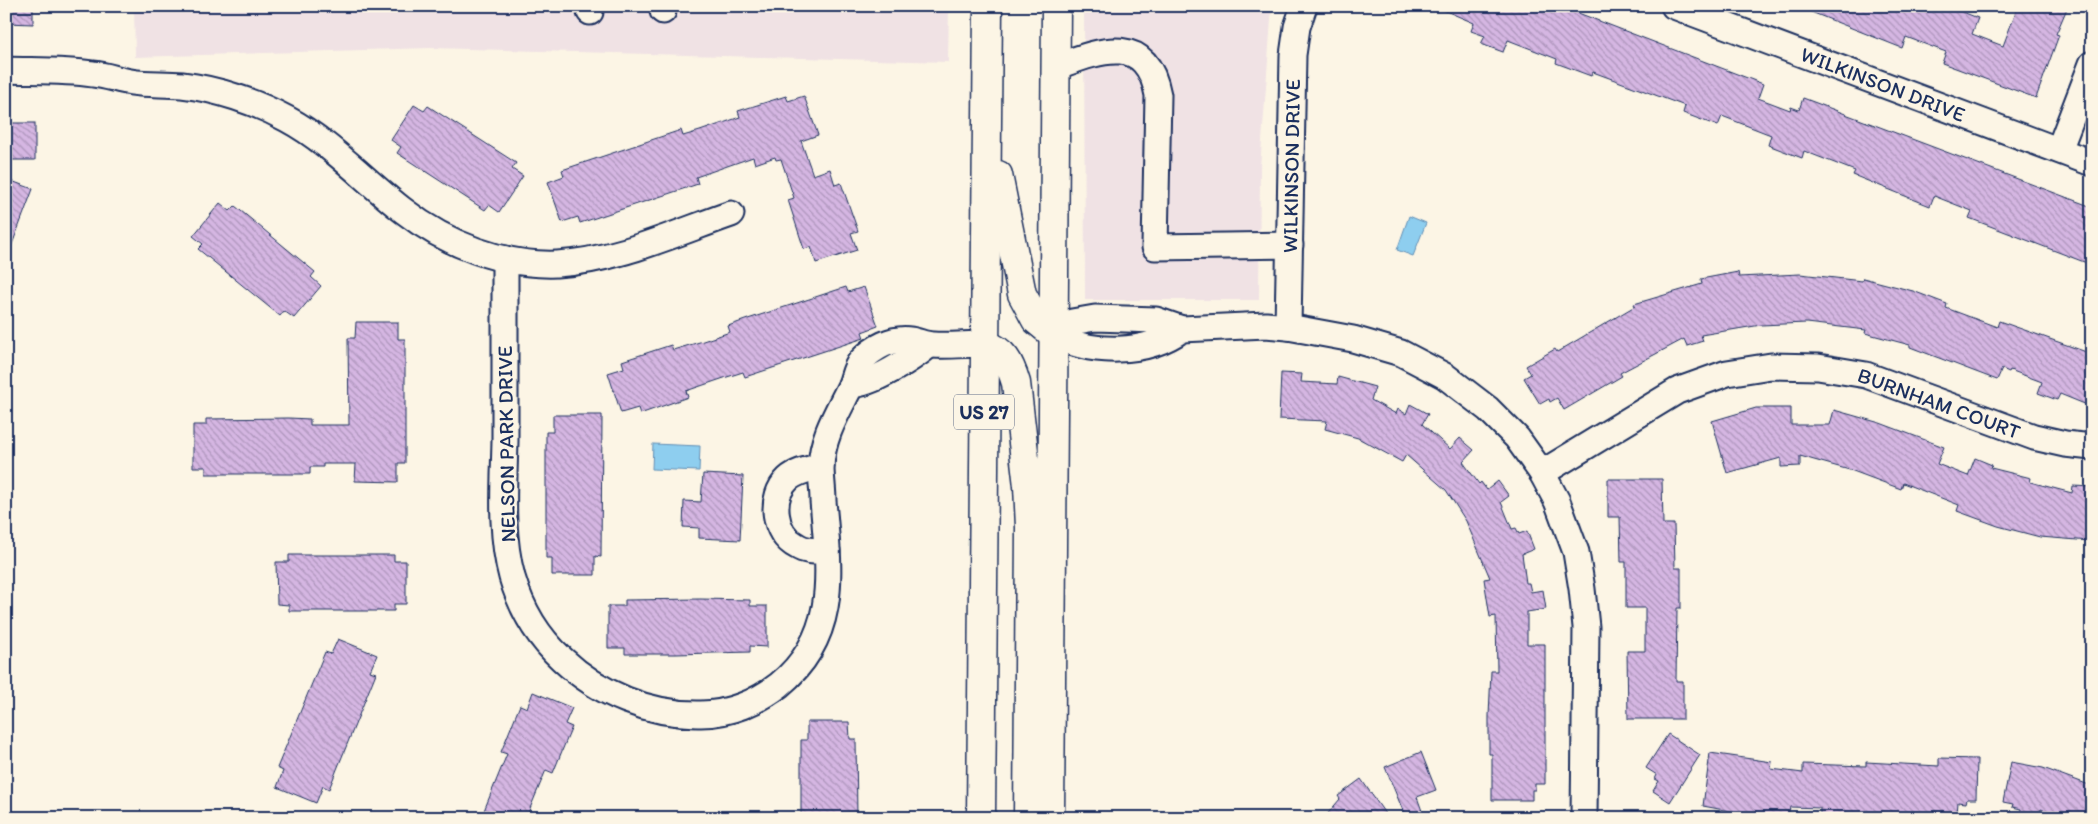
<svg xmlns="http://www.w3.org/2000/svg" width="2098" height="824" font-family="Itim,sans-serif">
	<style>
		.built { fill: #f0e2e4 }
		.water { fill: #8eceef; stroke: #608eb5 }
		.building { fill: url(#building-back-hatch); stroke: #1b2f5e }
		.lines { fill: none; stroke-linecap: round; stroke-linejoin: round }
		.minor-casing { stroke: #1b2f5e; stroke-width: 29 }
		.highway-casing { stroke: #1b2f5e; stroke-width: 31 }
		.minor { stroke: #fcf5e5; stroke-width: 25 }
		.highway { stroke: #fcf5e5; stroke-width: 28 }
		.labels { text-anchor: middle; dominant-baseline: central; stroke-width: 4.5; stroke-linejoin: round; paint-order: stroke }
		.shield { fill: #fcf5e5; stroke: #5e6a86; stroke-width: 1 }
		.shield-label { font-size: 20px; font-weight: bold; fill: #1b2f5e }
		.street-label { font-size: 21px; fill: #1b2f5e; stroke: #fcf5e5 }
	</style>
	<defs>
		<pattern id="building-back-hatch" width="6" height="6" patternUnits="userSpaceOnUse" patternTransform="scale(1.25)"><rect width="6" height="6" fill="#d5b6e2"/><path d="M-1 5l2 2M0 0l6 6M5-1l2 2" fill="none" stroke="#ac94ba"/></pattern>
	</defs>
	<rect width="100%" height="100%" fill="#fcf5e5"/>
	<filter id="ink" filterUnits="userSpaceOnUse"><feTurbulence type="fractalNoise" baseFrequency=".02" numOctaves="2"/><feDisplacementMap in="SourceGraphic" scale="10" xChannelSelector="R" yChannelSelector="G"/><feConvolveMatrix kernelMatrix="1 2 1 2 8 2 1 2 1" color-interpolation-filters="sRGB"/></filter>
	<g filter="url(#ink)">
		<!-- built -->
		<g class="built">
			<polygon points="134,6 949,6 948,62 430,48 135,57"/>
			<polygon points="1084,6 1272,6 1260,168 1259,300 1085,300"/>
		</g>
		<!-- water -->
		<g class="water">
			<polygon points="1409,216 1426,223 1413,256 1397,250"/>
			<polygon points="653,444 700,446 699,471 652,469"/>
		</g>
		<!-- building -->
		<g class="building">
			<polygon points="6,6 33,6 33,24 6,23"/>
			<polygon points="1434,6 1560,6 1763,84 1758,98 1790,110 1791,107 1799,110 1803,98 2092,207 2092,265 1969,218 1972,211 1934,196 1930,206 1853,175 1855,171 1804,151 1802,158 1768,145 1771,135 1722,116 1718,126 1683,113 1685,106 1593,72 1591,76 1556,63 1557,59 1508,40 1503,52 1481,44 1485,36 1471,31 1474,23"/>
			<polygon points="1796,6 1947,6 1978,18 1972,34 2003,46 2018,6 2068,6 2056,34 2059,35 2036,98 1942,63 1946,52 1906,37 1902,48"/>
			<polygon points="786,96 788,101 804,96 818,135 801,141 813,175 830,169 835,185 841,183 858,231 851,233 857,250 816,263 811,247 804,249 788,200 794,198 781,159 776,160 775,157 755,164 753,157 696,177 698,184 580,223 578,217 562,222 548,182 564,176 562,170 681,130 683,136 700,131 740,117 738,111"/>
			<polygon points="414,105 424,111 428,106 516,163 512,169 523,176 499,212 489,205 485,210 397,153 401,147 391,140"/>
			<rect x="6" y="123" width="29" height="37"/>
			<polygon points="6,179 33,189 8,255 6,255"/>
			<polygon points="220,203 230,211 235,206 315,272 311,277 321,286 294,318 284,311 280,316 198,249 203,244 193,236"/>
			<polygon points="1738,272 1739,277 1800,274 1862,281 1863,278 1913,291 1947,304 1946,308 1997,327 1999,321 2092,354 2092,407 2060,394 2057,400 2038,393 2042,382 2010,370 2009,372 2002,369 1997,380 1910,347 1910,345 1865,333 1866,330 1806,323 1761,325 1701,335 1703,341 1687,346 1684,339 1620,373 1622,376 1564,410 1557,398 1550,402 1549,399 1540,404 1524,378 1531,374 1526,366 1555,349 1557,352 1635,306 1634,304 1702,284 1701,279"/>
			<polygon points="846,287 848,292 864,287 878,326 862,332 864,338 745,377 743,372 727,377 686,391 688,397 640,414 638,408 621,413 608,373 624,368 622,361 671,345 673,350 703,341 730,332 728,326 748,319"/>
			<polygon points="356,322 398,322 398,339 405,339 405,463 398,463 398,482 355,481 356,464 323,464 323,467 310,467 310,474 206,474 206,467 193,467 193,425 206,425 206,419 289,418 310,419 310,425 349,425 348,338 355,338"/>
			<polygon points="1281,373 1302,374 1301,382 1337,384 1338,377 1375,387 1371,400 1396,414 1398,409 1406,414 1410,404 1428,414 1422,424 1450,449 1460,438 1474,450 1463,462 1479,484 1481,482 1487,490 1498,481 1509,496 1501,502 1512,529 1516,528 1519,534 1527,531 1534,549 1522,554 1526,583 1529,583 1531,592 1543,590 1546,609 1527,612 1527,644 1545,644 1545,784 1535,784 1535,790 1532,790 1532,800 1492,800 1492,754 1489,754 1489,716 1491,671 1497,671 1496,616 1490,617 1484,579 1490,578 1466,521 1446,490 1406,455 1402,462 1358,438 1325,429 1327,421 1279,419"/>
			<polygon points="1756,408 1791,408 1791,425 1830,425 1834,410 1880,423 1944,447 1937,464 1968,476 1975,458 1992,465 1991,468 2031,478 2030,482 2072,493 2073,486 2092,487 2090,541 2040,537 1998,526 1957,511 1959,505 1903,483 1901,489 1853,471 1800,456 1800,466 1781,467 1781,458 1727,473 1712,421"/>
			<polygon points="553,415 602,415 601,557 595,556 595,575 552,575 552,558 546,558 546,432 553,432"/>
			<polygon points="703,474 743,476 740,540 699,538 699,528 683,527 684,501 701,502"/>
			<polygon points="1608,479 1662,479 1663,524 1674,524 1675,568 1681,568 1681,608 1677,608 1676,681 1683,681 1683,719 1628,719 1627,651 1645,651 1645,608 1626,608 1626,562 1621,562 1620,517 1608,517"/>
			<polygon points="289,555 394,555 394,561 406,561 406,604 394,604 394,611 289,611 289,605 277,604 276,562 289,562"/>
			<polygon points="700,599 750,600 750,606 767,606 767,647 750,646 750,652 676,654 625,654 625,648 608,648 608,606 625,606 625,600"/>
			<polygon points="338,639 377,655 370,671 376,673 329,789 323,786 316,803 277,787 283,771 277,768 325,652 331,654"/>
			<polygon points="533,692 572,708 565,724 572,727 564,746 553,773 546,770 526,818 481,818 507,754 501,752 520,705 527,708"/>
			<polygon points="807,722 849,722 850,739 856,739 857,818 801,818 801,740 807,740"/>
			<polygon points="1668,734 1700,755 1670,802 1653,791 1659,781 1655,779 1657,775 1646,768"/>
			<polygon points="1421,752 1436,790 1417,797 1422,811 1406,818 1385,767"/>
			<polygon points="1710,753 1772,762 1771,769 1803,773 1803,764 1866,766 1866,762 1939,766 1939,758 1977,759 1976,799 1967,799 1966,803 1958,802 1957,814 1910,812 1910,818 1820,818 1820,808 1790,807 1788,818 1767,818 1703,806"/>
			<polygon points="2011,762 2043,768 2092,786 2092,812 2090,818 2062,818 2041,809 2039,818 2019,818 2021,809 2012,807 2013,804 2003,802"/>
			<polygon points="1361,779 1388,818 1324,818 1340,799 1338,796"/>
		</g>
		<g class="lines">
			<!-- minor casing -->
			<g class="minor-casing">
				<g id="minor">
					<polyline points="1674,6 2092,163"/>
					<polyline points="663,11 663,6"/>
					<polyline points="590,12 590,6"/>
					<path d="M1055 67C1099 51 1146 31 1158 95L1155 247 1290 245"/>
					<path d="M6 70C35 71 64 70 93 74 106 75 118 80 131 82 148 85 165 83 182 85 217 89 256 102 287 119 330 142 365 181 404 211 446 244 503 266 557 264 615 261 676 233 731 214"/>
					<polyline points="2059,150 2092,64"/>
					<path d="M505 259C505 320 505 381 505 441 504 486 500 533 512 577 521 608 538 637 562 659 599 694 650 715 701 714 729 714 757 702 779 685 840 635 829 570 823 501 823 490 821 478 821 467 822 437 837 413 850 387 854 379 854 369 861 361 873 348 892 337 911 340 918 341 925 345 933 345 950 346 967 344 984 344"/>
					<polyline points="1288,327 1293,55 1297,27 1304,6"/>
					<path d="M1182 329C1147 355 1090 355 1053 334L1072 322 1095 318 1156 320 1182 329 1266 325 1288 327 1353 339 1401 353 1445 376 1488 409 1517 438 1542 473 1557 501 1576 552 1582 589 1586 627 1584 818"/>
					<path d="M851 385C873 384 912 359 929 345"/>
					<path d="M821 466C810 469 797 471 788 479 769 497 773 534 797 546 806 552 817 551 827 551"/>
					<polyline points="1542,473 1677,391 1727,373 1771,366 1818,367 1866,375 2034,437 2065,444 2092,447"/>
				</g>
			</g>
			<!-- highway casing -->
			<g class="highway-casing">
				<g id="highway">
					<polyline points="998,175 1022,294 1036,320 1053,334"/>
					<path d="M984 344C1004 350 1010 363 1016 383L1028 486 1030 527 1028 818"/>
					<polyline points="981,818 988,6"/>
					<polyline points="1050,818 1056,6"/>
				</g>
			</g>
			<!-- minor -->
			<use href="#minor" class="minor"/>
			<!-- highway -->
			<use href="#highway" class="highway"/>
		</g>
	</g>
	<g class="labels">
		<!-- shield labels -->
		<rect class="shield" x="954" y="394.5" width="60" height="35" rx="4"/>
		<g class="shield-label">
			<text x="984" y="412">US 27</text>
		</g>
		<!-- street labels -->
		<g class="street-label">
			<text transform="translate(1883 84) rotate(21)">WILKINSON DRIVE</text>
			<text transform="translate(1291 166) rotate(-89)">WILKINSON DRIVE</text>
			<text transform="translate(1939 403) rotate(20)">BURNHAM COURT</text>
			<text transform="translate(506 444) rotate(-91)">NELSON PARK DRIVE</text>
		</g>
	</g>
	<!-- margin -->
	<rect width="2098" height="824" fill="none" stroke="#fcf5e5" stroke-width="25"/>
	<rect x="12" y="12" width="2073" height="799" fill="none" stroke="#1b2f5e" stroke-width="2" filter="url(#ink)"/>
</svg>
